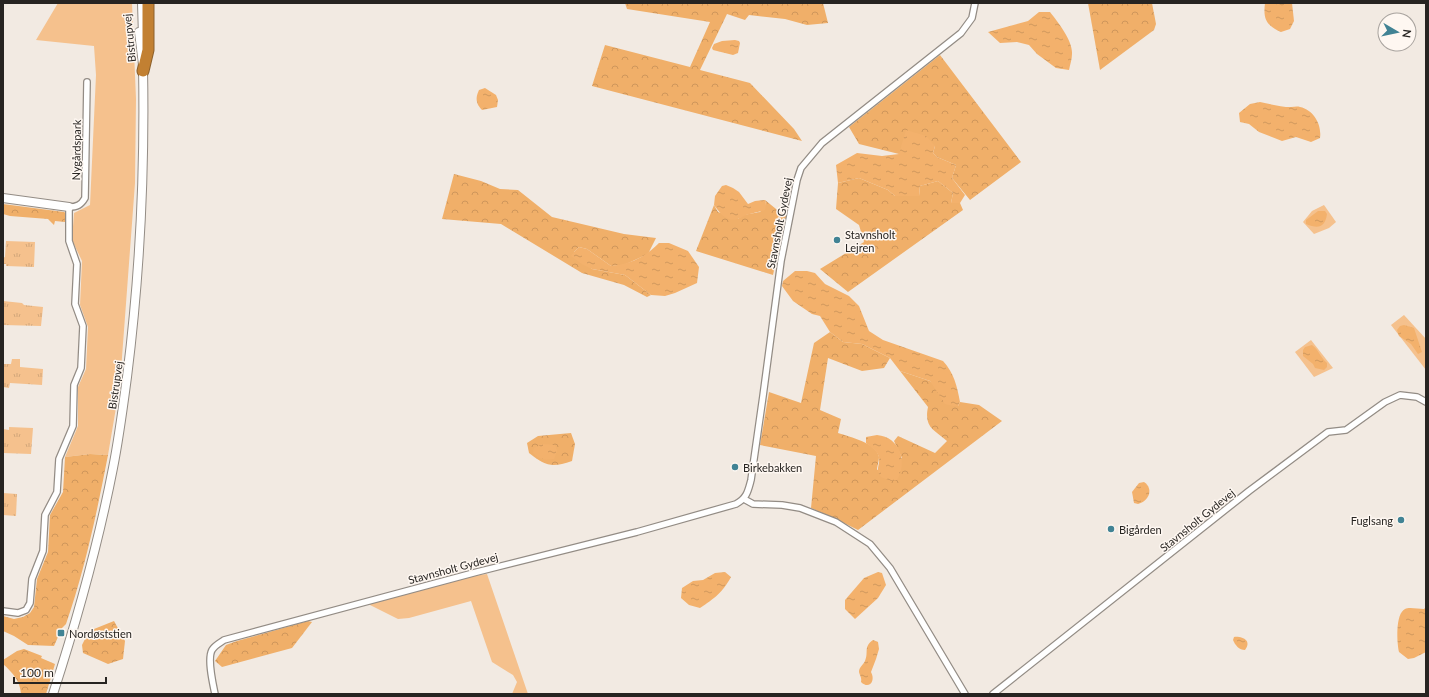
<svg xmlns="http://www.w3.org/2000/svg" width="1429" height="697" font-family="Lato,sans-serif">
	<style>
		.green { fill: #f5c18d }
		.forest { fill: url(#forest-crowns) }
		.park { fill: url(#park-tufts) }
		.water { fill: url(#water-ripples) }
		.lines { fill: none; stroke-linecap: round; stroke-linejoin: round }
		.street-casing { stroke: #938c85; stroke-width: 8 }
		.secondary-casing { stroke: #938c85; stroke-width: 10 }
		.highway-casing { stroke: #8c602c; stroke-width: 13 }
		.street { stroke: #fff; stroke-width: 5.5 }
		.secondary { stroke: #fff; stroke-width: 8 }
		.highway { stroke: #c28032; stroke-width: 11 }
		.poi-dot { fill: #418394; stroke: #fef7f1; stroke-width: 1.5 }
		.labels { text-anchor: middle; dominant-baseline: central; stroke-width: 3; stroke-linejoin: round; paint-order: stroke }
		.street-label { font-size: 11px; fill: #272421; stroke: #fef7f1 }
		.poi-label { font-size: 11px; fill: #272421; stroke: #fef7f1; text-anchor: start }
	</style>
	<defs>
		<pattern id="forest-crowns" width="20" height="18" patternUnits="userSpaceOnUse"><rect width="20" height="18" fill="#f0af69"/><path d="M2 6a3 3 0 1 1 6 0M12 15a3 3 0 1 1 6 0" fill="none" stroke="#ce965b"/></pattern>
		<pattern id="park-tufts" width="24" height="20" patternUnits="userSpaceOnUse"><rect width="24" height="20" fill="#f5c18d"/><path d="M3 7l-1-3M5 7V3M7 7l1-3M15 17l-1-3M17 17v-4M19 17l1-3" fill="none" stroke="#d2a679"/></pattern>
		<pattern id="water-ripples" width="26" height="14" patternUnits="userSpaceOnUse"><rect width="26" height="14" fill="#f3b16c"/><path d="M2 4q2-2 4 0t4 0M15 11q2-2 4 0t4 0" fill="none" stroke="#d0985d"/></pattern>
	</defs>
	<rect width="100%" height="100%" fill="#f2eae2"/>
	<!-- green -->
	<g class="green">
		<polygon points="58,3 132,3 136,99 135,183 120,384 108,455 90,454 65,457 78,426 78,387 86,369 88,327 80,305 82,261 72,240 74,213 90,205 96,75 94,46 36,40"/>
		<polygon points="1324,205 1336,222 1329,228 1314,234 1303,222 1312,211"/>
		<polygon points="1404,315 1426,339 1426,370 1391,325"/>
		<polygon points="1311,340 1333,368 1314,377 1295,352"/>
		<polygon points="487,574 528,694 512,694 517,682 513,675 492,662 471,601 409,618 398,619 368,604 460,578"/>
	</g>
	<!-- forest -->
	<g class="forest">
		<polygon points="625,3 823,3 828,23 807,25 785,19 749,15 745,20 727,14 700,70 750,83 794,129 802,141 592,86 605,45 690,67 710,22 627,9"/>
		<polygon points="1088,3 1152,3 1156,24 1154,30 1100,70"/>
		<polygon points="940,55 1021,162 970,200 952,178 956,165 937,157 933,153 935,146 899,154 859,144 849,127"/>
		<polygon points="454,174 481,181 500,189 518,190 552,217 624,234 656,238 648,254 624,265 611,266 587,249 579,247 574,252 592,269 625,275 651,295 647,297 624,285 582,273 501,224 442,219"/>
		<polygon points="859,178 888,190 895,196 919,196 920,186 938,181 953,193 951,203 960,203 963,210 848,292 820,269 864,242 859,225 836,209 838,183"/>
		<polygon points="765,200 781,213 787,212 773,275 696,251 714,205 718,212 738,219 743,215 760,212 766,204"/>
		<polygon points="3,204 64,212 67,214 67,226 65,226 65,222 55,221 54,225 48,219 10,216 3,214"/>
		<path d="M830 332 843 342 862 344 890 358 884 368 862 371 828 358 820 410 841 419 838 433C850 437 877 443 879 457 879 461 877 467 877 470L902 458 894 441 898 436 935 453 947 441C933 429 924 427 928 407L900 371 930 381 958 406 960 402 979 405 1002 421 858 530 838 520 811 508 816 456 760 445 769 392 801 403 814 343Z"/>
		<path d="M571 433 575 444 572 461C552 468 545 466 529 453L527 443 538 436Z"/>
		<path d="M90 454 108 455C97 512 85 569 66 624L62 628 54 646 28 645 14 636 3 631V616L14 619 23 617 30 613 34 607 37 579 48 552 50 515 63 492 65 457Z"/>
		<polygon points="114,621 125,641 123,659 108,664 83,653 82,645 89,631"/>
		<polygon points="308,621 312,622 292,648 222,667 215,661 226,645 237,641"/>
		<path d="M24 649 42 656 41 658 55 664 46 694H21C20 681 13 673 3 664V660L17 651Z"/>
	</g>
	<!-- park -->
	<g class="park">
		<polygon points="6,241 35,242 34,267 6,266 6,264 3,264 3,258 5,257"/>
		<polygon points="3,301 22,303 24,305 43,307 41,326 3,325"/>
		<polygon points="12,359 20,359 20,367 43,369 42,385 10,383 9,388 3,387 3,364 11,364"/>
		<polygon points="9,427 33,428 31,454 3,453 3,455 3,429 9,430"/>
		<polygon points="3,493 17,494 16,516 3,515"/>
	</g>
	<!-- water -->
	<g class="water">
		<path d="M1265 3H1292L1294 21 1290 29 1281 32C1266 25 1263 19 1265 3Z"/>
		<path d="M1039 12H1050C1058 22 1073 41 1072 54 1072 59 1070 65 1069 70L1056 68 1037 54 1029 45 1017 42 1000 43 988 32 1028 21Z"/>
		<polygon points="735,40 739,41 740,43 738,53 733,55 713,50 712,48 714,44 722,41"/>
		<path d="M485 88 496 95 498 100 497 107 482 110C476 104 475 98 479 90Z"/>
		<path d="M1260 102C1270 104 1281 107 1291 107 1294 107 1297 106 1300 107 1314 110 1322 125 1320 138L1311 142 1296 137 1282 141 1259 132 1249 124 1240 122 1239 113 1250 104Z"/>
		<polygon points="906,130 926,136 935,146 933,153 937,157 956,165 952,178 965,195 960,203 951,203 953,193 938,181 920,186 919,196 895,196 888,190 859,178 838,183 836,165 857,153 882,156 899,154"/>
		<path d="M726 185 733 188 739 192 748 204 755 201 765 200 766 204 765 210C759 212 753 213 746 215 743 216 741 218 738 219 727 223 719 212 714 205L715 196 722 186Z"/>
		<path d="M1318 211H1325L1327 214C1325 228 1318 229 1306 224V220Z"/>
		<path d="M659 243H669L688 251 699 267 697 283 675 293 665 296 651 295 625 275 592 269 582 264 571 256 574 252 579 247 587 249 611 266C631 264 645 257 659 243Z"/>
		<path d="M795 271H807L815 273 825 284 849 296 859 306 869 331 883 340 943 361C954 373 957 386 960 402L958 406H954L945 404 930 381 900 371 890 358 862 344 843 342 830 332 820 316 812 314 793 301 782 286 783 281Z"/>
		<polygon points="1404,325 1414,328 1422,352 1418,354 1411,344 1399,336 1397,330 1400,326"/>
		<path d="M1312 345C1319 350 1320 357 1327 363V367L1324 370 1315 368 1313 364 1303 356V350L1305 347Z"/>
		<path d="M877 435C900 437 908 462 897 480L891 481 881 477C875 468 880 467 879 458 878 451 871 447 866 443V437Z"/>
		<path d="M542 444 555 445 557 451 554 459C545 460 540 460 533 453L534 448Z"/>
		<path d="M1144 482C1154 489 1149 501 1138 504L1134 503 1132 492 1139 483Z"/>
		<path d="M725 572 731 577C722 593 715 598 700 608L689 605 681 598 682 588 693 581 703 580 715 573Z"/>
		<polygon points="878,572 882,573 886,585 878,598 855,619 845,609 845,600 864,578"/>
		<path d="M1426 607V652L1414 658 1408 659 1399 652C1397 643 1395 614 1405 609 1409 607 1418 609 1424 609Z"/>
		<path d="M1234 637C1243 636 1252 641 1245 650 1239 650 1235 645 1233 640Z"/>
		<path d="M873 640 878 642 879 649 876 659 871 672C876 681 869 690 861 682 862 678 860 676 859 672 859 667 863 665 865 661 869 652 863 647 873 640Z"/>
	</g>
	<g class="lines">
		<!-- street casing -->
		<g class="street-casing">
			<g id="street">
				<polyline points="744,499 753,504 782,505 800,508 836,522 870,544 890,568 965,694"/>
				<path d="M3 611 18 613 26 610 30 603 32 579 43 551 45 515 57 492 59 459 73 426 74 385 81 368 83 326 75 304 77 264 69 241V207C77 207 81 205 85 198L87 82"/>
				<path d="M215 694C213 684 207 659 212 650 215 645 220 643 224 640L477 572 637 532 736 504C747 498 748 491 751 480L763 396 781 261 797 180 801 168 822 143 961 33 972 18 975 3"/>
				<polyline points="993,694 1249,491 1328,432 1346,430 1385,402 1400,395 1417,397 1426,402"/>
			</g>
		</g>
		<!-- secondary casing -->
		<g class="secondary-casing">
			<g id="secondary">
				<polyline points="142,3 143,37"/>
				<polyline points="139,32 143,65"/>
				<polyline points="3,198 69,207"/>
				<path d="M53 694C77 620 98 545 113 468 119 438 123 407 127 377 140 274 145 171 143 67"/>
			</g>
		</g>
		<!-- highway casing -->
		<g class="highway-casing">
			<polyline id="highway" points="143,71 148,50 148,3"/>
		</g>
		<!-- street -->
		<use href="#street" class="street"/>
		<!-- secondary -->
		<use href="#secondary" class="secondary"/>
		<!-- highway -->
		<use href="#highway" class="highway"/>
	</g>
	<!-- markers -->
	<g class="poi-dot">
		<circle cx="837" cy="240" r="4"/>
		<circle cx="735" cy="467" r="4"/>
		<circle cx="1401" cy="520" r="4"/>
		<circle cx="1111" cy="529" r="4"/>
		<rect x="57" y="629" width="8" height="8" rx="2"/>
	</g>
	<g class="labels">
		<!-- street labels -->
		<g class="street-label">
			<text transform="translate(129 38) rotate(-96)">Bistrupvej</text>
			<text transform="translate(76 150) rotate(-89)">Nygårdspark</text>
			<text transform="translate(779 223) rotate(-79)">Stavnsholt Gydevej</text>
			<text transform="translate(115 385) rotate(-82)">Bistrupvej</text>
			<text transform="translate(1197 520) rotate(-39)">Stavnsholt Gydevej</text>
			<text transform="translate(453 568) rotate(-15)">Stavnsholt Gydevej</text>
		</g>
		<!-- poi labels -->
		<g class="poi-label">
			<text x="845" y="234">Stavnsholt<tspan x="845" dy="13">Lejren</tspan></text>
			<text x="743" y="467">Birkebakken</text>
			<text x="1393" y="520" text-anchor="end">Fuglsang</text>
			<text x="1119" y="529">Bigården</text>
			<text x="69" y="633">Nordøststien</text>
		</g>
	</g>
	<!-- border -->
	<rect width="1429" height="697" fill="none" stroke="#272421" stroke-width="8"/>
	<!-- north arrow -->
	<g transform="translate(1397 32) rotate(99)"><circle r="19" fill="#fef7f1" stroke="#a8a39e"/>
	<path d="M0-3L7 15L0 10L-7 15Z" fill="#418394"/>
	<text y="-6" font-size="11" font-weight="bold" text-anchor="middle" fill="#272421">N</text>
	</g>
	<!-- scale -->
	<path d="M14 677v6h92v-6" fill="none" stroke="#272421" stroke-width="2"/>
	<text x="20" y="677" font-size="12" fill="#272421" stroke="#fef7f1" stroke-width="3" paint-order="stroke">100 m</text>
</svg>
